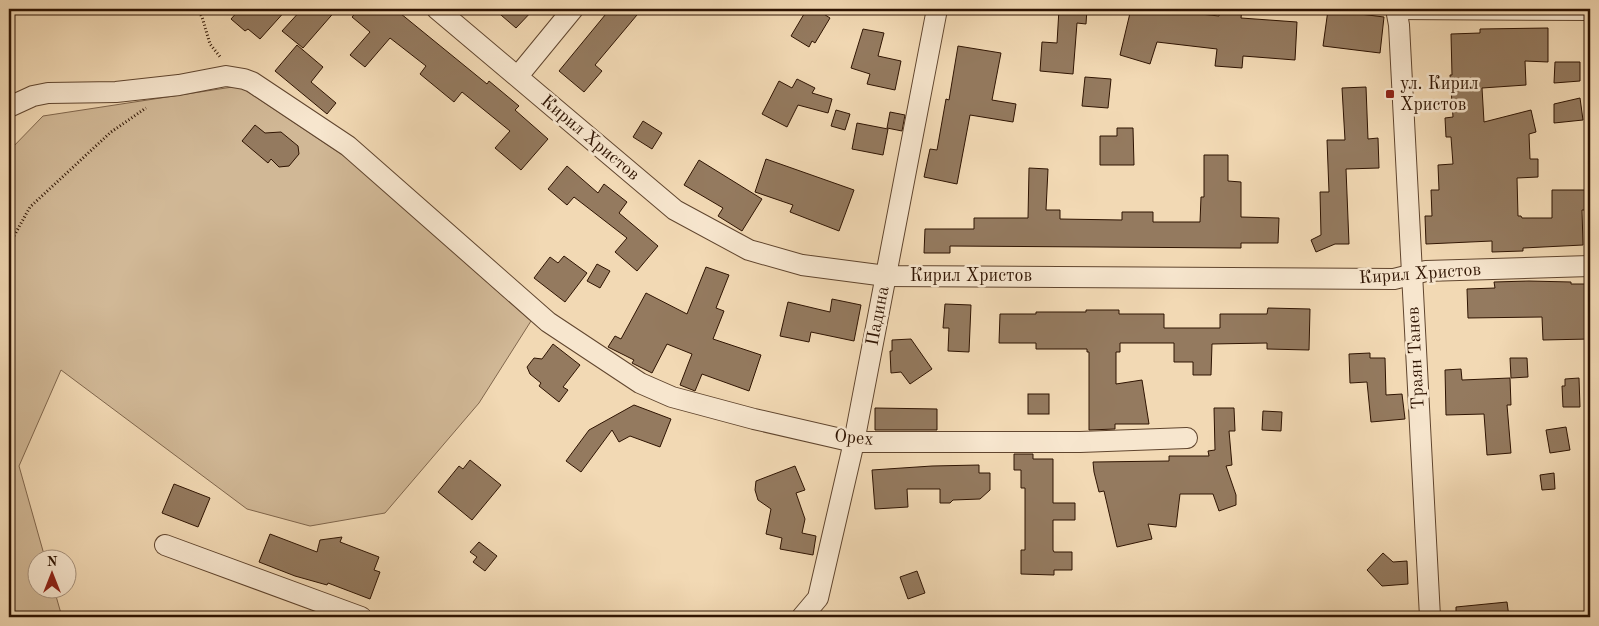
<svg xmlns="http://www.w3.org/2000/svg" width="1599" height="626" font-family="'Old Standard TT',serif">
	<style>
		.green { fill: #d1b896; stroke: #80664c }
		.building { fill: #947a5f; stroke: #2f1402 }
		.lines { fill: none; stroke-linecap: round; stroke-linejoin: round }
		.street-casing { stroke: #60452e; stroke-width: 22 }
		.path { stroke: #2f1402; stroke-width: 3; stroke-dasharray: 1 2.5; stroke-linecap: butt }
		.street { stroke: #f7e6ce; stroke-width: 20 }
		.poi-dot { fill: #8f2418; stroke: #f7e6ce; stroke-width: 2 }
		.labels { text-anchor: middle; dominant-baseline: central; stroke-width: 5; stroke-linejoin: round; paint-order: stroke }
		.poi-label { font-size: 18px; fill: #2f1402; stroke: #f7e6ce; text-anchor: start }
		.street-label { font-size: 18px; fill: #2f1402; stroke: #f7e6ce }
	</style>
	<rect width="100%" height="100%" fill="#f2d9b4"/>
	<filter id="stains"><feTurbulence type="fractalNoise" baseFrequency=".004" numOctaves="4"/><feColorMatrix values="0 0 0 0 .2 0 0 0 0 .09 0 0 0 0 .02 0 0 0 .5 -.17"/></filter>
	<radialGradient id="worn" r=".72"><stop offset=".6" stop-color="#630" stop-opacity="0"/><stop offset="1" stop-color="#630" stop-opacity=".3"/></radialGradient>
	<!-- green -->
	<polygon class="green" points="239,86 347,158 531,321 479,403 385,513 310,526 247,509 61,370 19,466 45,558 38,558 38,588 54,589 62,617 9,617 9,151 43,116"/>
	<!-- building -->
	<g class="building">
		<polygon points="240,9 287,9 260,39 248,29 245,31 231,19"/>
		<polygon points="302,9 337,9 303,48 282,31"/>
		<polygon points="359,9 395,9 487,84 489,81 519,106 515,110 548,139 521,170 495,148 510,131 462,92 454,102 420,74 426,66 390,38 365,67 350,55 370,32 352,17"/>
		<polygon points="494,9 534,9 516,28"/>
		<polygon points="610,9 642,9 595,65 602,71 584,92 559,71"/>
		<polygon points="807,9 816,9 830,18 815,43 812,41 809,47 791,36"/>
		<polygon points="1059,9 1087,9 1086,24 1077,23 1073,74 1040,71 1042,42 1057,43"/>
		<polygon points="1134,9 1163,9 1163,10 1219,16 1220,9 1242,9 1241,18 1297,22 1295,60 1243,56 1242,68 1215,66 1217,49 1157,42 1150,64 1120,55 1130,13 1133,14"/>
		<polygon points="1328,10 1384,17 1380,53 1323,46"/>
		<polygon points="1548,28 1548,62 1525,61 1526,85 1482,88 1484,122 1531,110 1536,132 1529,134 1530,159 1538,159 1538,177 1517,178 1518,216 1521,216 1522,218 1552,218 1552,190 1586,190 1587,210 1582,210 1583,245 1523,248 1523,251 1492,252 1492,241 1426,244 1425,216 1432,216 1431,190 1439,190 1438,165 1453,164 1451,137 1446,137 1445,118 1453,117 1450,75 1452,75 1451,34 1480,33 1480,29"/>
		<polygon points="863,29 884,33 878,56 901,61 895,90 867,84 870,74 851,68"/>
		<polygon points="297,45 323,67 311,82 336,103 327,114 275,71"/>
		<polygon points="958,46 1001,53 992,100 1016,104 1013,122 970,115 957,184 924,177 930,149 937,150 946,99 949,100"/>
		<polygon points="1555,62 1580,62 1580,81 1554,83"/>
		<polygon points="1085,77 1111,79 1108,108 1082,106"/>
		<polygon points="797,79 815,88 812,93 832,99 828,113 798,105 787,127 762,114 779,81 792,88"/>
		<polygon points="1366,87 1368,139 1378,138 1379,168 1346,169 1349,244 1335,244 1316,252 1311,240 1321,235 1320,192 1329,192 1327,140 1345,140 1342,88"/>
		<polygon points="1580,98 1583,120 1554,123 1554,104"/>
		<polygon points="836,110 850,114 845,130 831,126"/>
		<polygon points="890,112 905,115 902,131 887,128"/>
		<polygon points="643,121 662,133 652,149 633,137"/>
		<polygon points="857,123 888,129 883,155 852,149"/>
		<polygon points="255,125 265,133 281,132 298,146 299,154 289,166 279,167 271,159 268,163 242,141"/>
		<polygon points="1117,128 1133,128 1134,165 1100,165 1100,136 1117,136"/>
		<polygon points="1204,155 1228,155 1228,181 1241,182 1241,217 1279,218 1278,243 1241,243 1241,248 950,246 950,253 924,253 925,229 974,229 974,218 1028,218 1029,168 1048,169 1046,210 1060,210 1060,219 1122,220 1122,212 1153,212 1153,222 1200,222 1201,197 1204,197"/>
		<polygon points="766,159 854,190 839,231 790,212 793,205 755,192"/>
		<polygon points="699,160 762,199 742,231 718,216 723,208 684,185"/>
		<polygon points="567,166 598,193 604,184 627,202 619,213 658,246 637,271 615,252 627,238 574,197 567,205 548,189"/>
		<polygon points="564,256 587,273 565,302 534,278 550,257 558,263"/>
		<polygon points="597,264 610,271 600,288 587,281"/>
		<polygon points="706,267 729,275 716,308 724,311 713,339 761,355 749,391 702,374 695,391 680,385 692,354 667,344 652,373 632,363 634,360 608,347 615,336 621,339 646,293 687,314"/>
		<polygon points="1529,281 1571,282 1571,284 1590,284 1590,339 1543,340 1542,317 1468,318 1467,289 1495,288 1494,282"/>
		<polygon points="832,299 861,305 854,341 811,332 809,342 780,336 788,302 830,312"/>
		<polygon points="945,304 971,305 969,352 948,351 949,328 943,328"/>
		<polygon points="1268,308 1310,309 1309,350 1267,349 1267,343 1212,344 1211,375 1193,375 1193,362 1174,362 1174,343 1120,343 1120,352 1116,352 1116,384 1142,380 1149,424 1115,424 1115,429 1089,430 1089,352 1087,352 1087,349 1036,349 1036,343 999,343 1000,314 1036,314 1036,312 1086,312 1086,310 1119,310 1119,314 1164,314 1164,328 1220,328 1220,314 1267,314"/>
		<polygon points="911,339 932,369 910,384 901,372 891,373 890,351 892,351 892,340"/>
		<polygon points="553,344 580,365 563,387 568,390 559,402 539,386 541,383 530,374 527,367 534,358 542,359"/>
		<polygon points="1370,353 1370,358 1385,358 1386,395 1402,394 1405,419 1371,422 1367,382 1350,383 1349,354"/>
		<polygon points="1510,358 1527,358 1528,377 1511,378"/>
		<polygon points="1461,369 1462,380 1510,378 1511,405 1507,405 1511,453 1487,455 1484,414 1446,415 1445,370"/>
		<polygon points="1579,378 1580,407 1563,407 1562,386 1565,386 1565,379"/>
		<rect x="1028" y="394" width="21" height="20"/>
		<polygon points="634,405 671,419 660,447 630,436 619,442 612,430 581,472 566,461 589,430"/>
		<polygon points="875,408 937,409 937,430 875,430"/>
		<polygon points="1214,408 1234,408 1235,431 1229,431 1232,465 1226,466 1236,495 1236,505 1219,511 1213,494 1180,494 1176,527 1148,524 1152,539 1117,547 1104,491 1099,492 1094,472 1093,462 1169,461 1169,456 1209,456 1208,451 1215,450"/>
		<polygon points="1263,411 1282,412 1281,431 1262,430"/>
		<polygon points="1566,427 1570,450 1550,453 1546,430"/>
		<polygon points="1014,454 1033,454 1033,459 1053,459 1053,503 1075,503 1075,520 1053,520 1053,550 1054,552 1072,552 1072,570 1054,570 1054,575 1021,574 1021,550 1025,550 1025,488 1021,488 1021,470 1014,470"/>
		<polygon points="470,460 501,485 472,520 438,492 459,466 463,469"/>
		<polygon points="979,465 979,473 990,473 990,490 980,499 953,500 950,503 940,503 940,489 907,489 908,507 875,509 872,470 932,466"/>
		<polygon points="795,466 805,490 796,493 805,519 802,533 816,536 813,555 780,549 782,538 766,534 771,509 758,500 755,490 756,481"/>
		<polygon points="1554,473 1555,489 1542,490 1540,475"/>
		<polygon points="174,484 210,498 198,527 162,513"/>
		<polygon points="270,534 317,552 320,540 342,537 340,542 379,557 374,570 380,572 370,599 328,583 327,585 295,576 259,562"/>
		<polygon points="479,542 497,556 485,571 473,562 477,557 470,552"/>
		<polygon points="1383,553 1393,562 1407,561 1408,584 1382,586 1367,570"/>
		<polygon points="917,571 925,593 908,599 900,577"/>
		<polygon points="1507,602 1509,617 1456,617 1456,607"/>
	</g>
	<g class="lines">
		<!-- street casing -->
		<g class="street-casing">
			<g id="street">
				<polyline points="437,9 675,210 749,250 802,265 886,276 1394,279 1426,271 1590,266"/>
				<polyline points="1396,9 1399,25 1430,617"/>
				<polyline points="1396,9 1590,10"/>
				<polyline points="518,76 573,9"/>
				<polyline points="9,107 33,96 48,93 116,92 179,85 226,76 244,79 252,82 348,146 548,322 640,383 672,397 754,419 854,442 1080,442 1187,438"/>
				<polyline points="165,545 361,617"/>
				<polyline points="802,617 818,598 854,442 937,9"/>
			</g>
		</g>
		<!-- path -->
		<g class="path">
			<polyline points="197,9 202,17 210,44 221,58"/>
			<polyline points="9,245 30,207 111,132 146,108"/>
		</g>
		<!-- street -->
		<use href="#street" class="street"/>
	</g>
	<!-- markers -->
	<rect class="poi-dot" x="1385" y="89" width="10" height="10" rx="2.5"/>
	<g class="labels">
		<!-- poi labels -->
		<g class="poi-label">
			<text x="1400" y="84">ул. Кирил<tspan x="1400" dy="21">Христов</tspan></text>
		</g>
		<!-- street labels -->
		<g class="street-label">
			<text transform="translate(590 138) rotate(40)">Кирил Христов</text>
			<text transform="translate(1420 274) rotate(-4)">Кирил Христов</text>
			<text x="971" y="276">Кирил Христов</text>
			<text transform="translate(878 316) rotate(-79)">Падина</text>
			<text transform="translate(1416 358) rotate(-93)">Траян Танев</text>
			<text transform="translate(854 438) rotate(6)">Орех</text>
		</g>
	</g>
	<!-- margin -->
	<rect width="1599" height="626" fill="none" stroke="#f2d9b4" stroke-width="30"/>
	<rect x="10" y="10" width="1579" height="606" fill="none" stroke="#2f1402" stroke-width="2.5"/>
	<rect x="15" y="15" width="1569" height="596" fill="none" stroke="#2f1402"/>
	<!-- north arrow -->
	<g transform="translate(52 574)"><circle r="24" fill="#f7e6ce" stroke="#a7927c"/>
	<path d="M0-4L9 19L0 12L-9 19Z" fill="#8f2418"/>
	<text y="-8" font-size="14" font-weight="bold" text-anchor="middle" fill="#2f1402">N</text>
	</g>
	<rect width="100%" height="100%" filter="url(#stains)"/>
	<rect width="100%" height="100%" fill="url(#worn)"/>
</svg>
